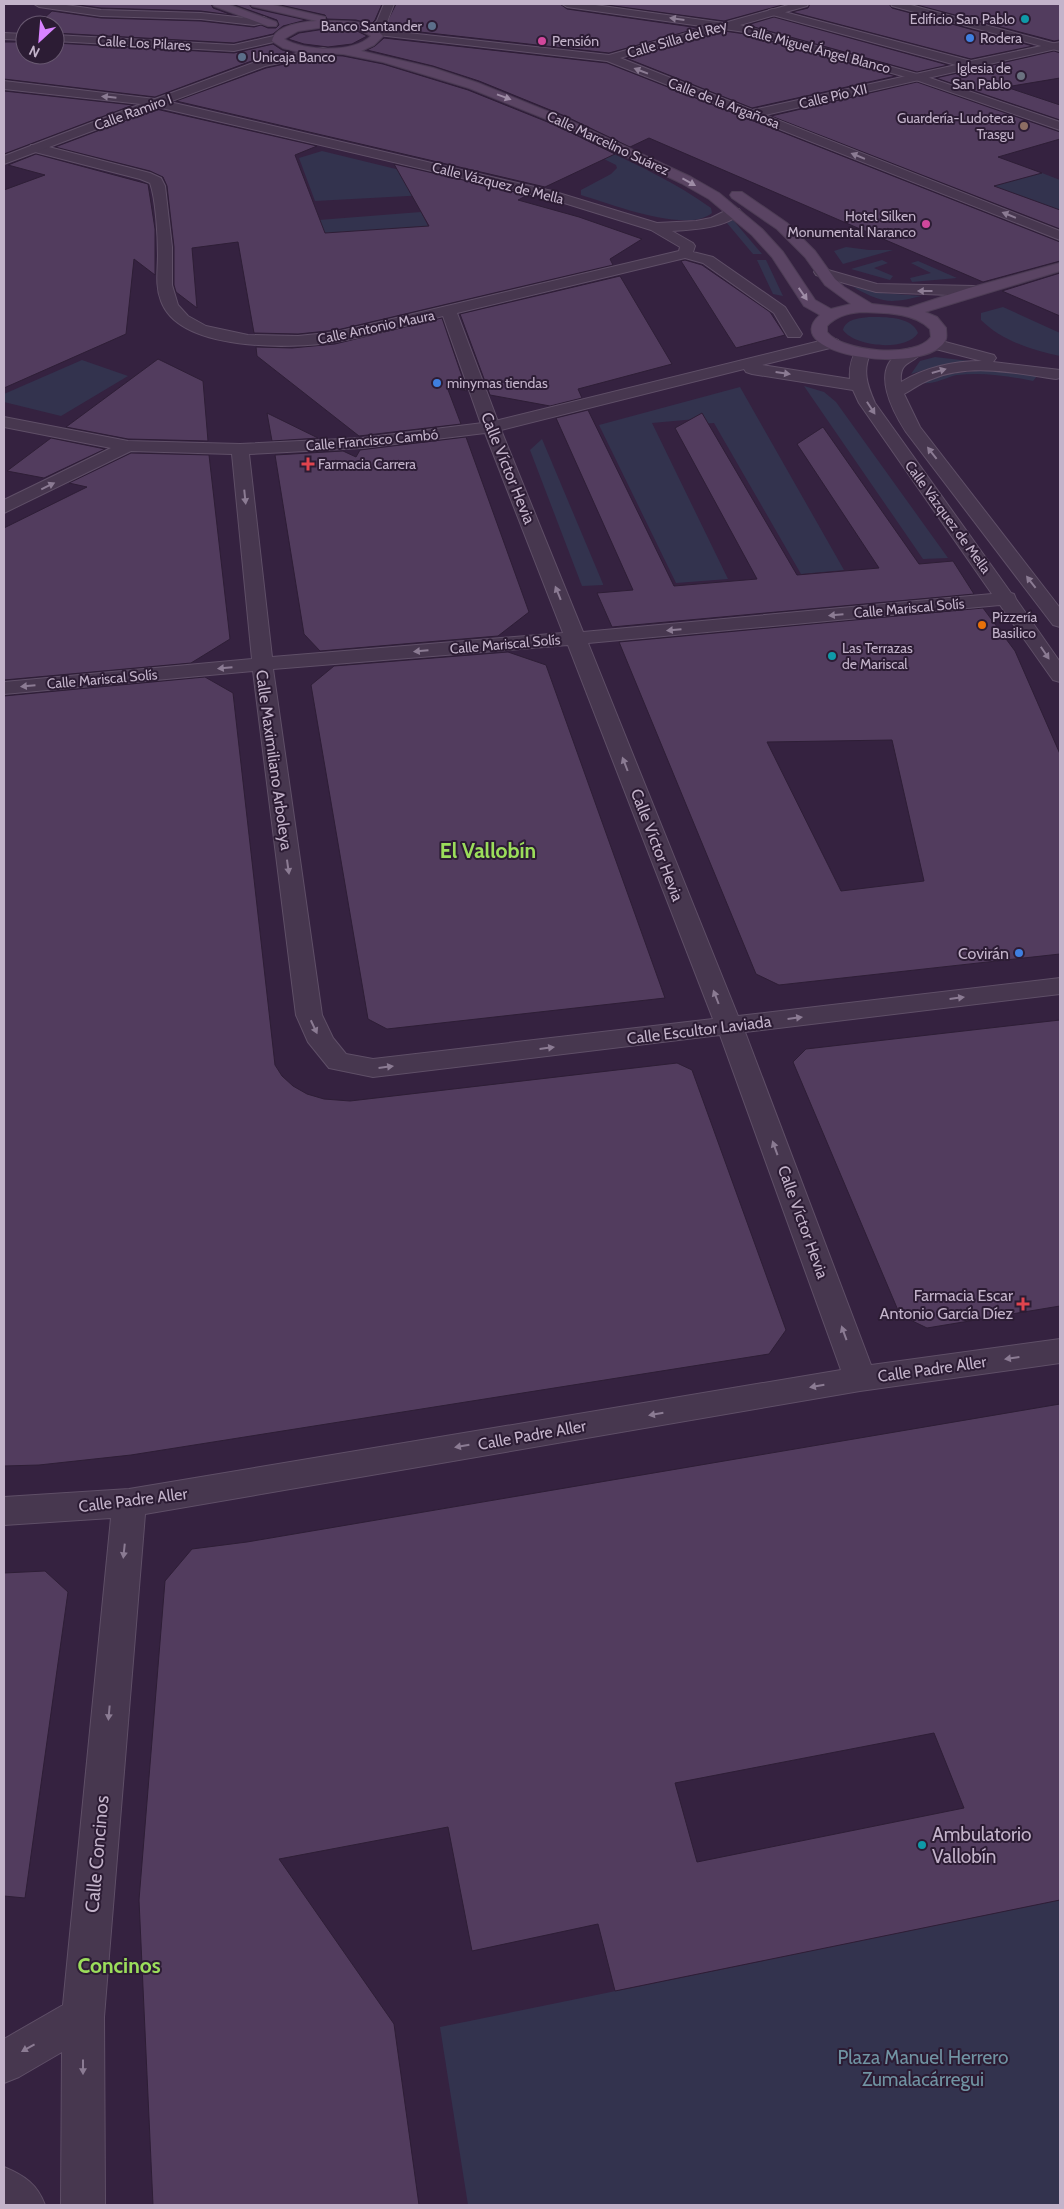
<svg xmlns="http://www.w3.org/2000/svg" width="1064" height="2209" viewBox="0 0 1064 2209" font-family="Cabin,sans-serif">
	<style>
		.green { fill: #33334e }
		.building { fill: #523c5e; stroke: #2e1e36; fill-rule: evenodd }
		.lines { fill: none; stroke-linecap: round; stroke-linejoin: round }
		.pedestrian-casing { stroke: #5f4f67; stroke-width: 2 }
		.minor-casing { stroke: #5f4f67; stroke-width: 2 }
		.secondary-casing { stroke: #4d3d55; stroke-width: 2 }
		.pedestrian { fill: #47374f; fill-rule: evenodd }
		.minor { fill: #47374f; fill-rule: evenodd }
		.secondary { fill: #5a4463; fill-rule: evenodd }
		.oneway { fill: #8b7b93 }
		.oneway2 { fill: #9e8ca6 }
		.culture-dot { fill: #0f9aa8; stroke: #2c1c34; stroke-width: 2 }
		.service-dot { fill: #5c6f8a; stroke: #2c1c34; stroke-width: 2 }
		.shop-dot { fill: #3f7fe0; stroke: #2c1c34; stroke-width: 2 }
		.hotel-dot { fill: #d1479c; stroke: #2c1c34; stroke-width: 2 }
		.worship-dot { fill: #6b7280; stroke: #2c1c34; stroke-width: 2 }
		.education-dot { fill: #8d6e63; stroke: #2c1c34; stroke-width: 2 }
		.health-dot { fill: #e0444e; stroke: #2c1c34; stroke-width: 2 }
		.food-dot { fill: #e8710a; stroke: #2c1c34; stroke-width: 2 }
		.labels { text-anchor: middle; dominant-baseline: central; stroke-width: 4; stroke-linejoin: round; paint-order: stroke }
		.far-poi-label { font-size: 14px; fill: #c3b3ca; stroke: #2c1c34; text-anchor: start }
		.far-street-label { font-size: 14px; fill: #c3b3ca; stroke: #2c1c34 }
		.street-label { font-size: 16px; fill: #c3b3ca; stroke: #2c1c34 }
		.poi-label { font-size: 16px; fill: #c3b3ca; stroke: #2c1c34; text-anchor: end }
		.near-poi-label { font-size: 19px; fill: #c3b3ca; stroke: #2c1c34; text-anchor: start }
		.near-street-label { font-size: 19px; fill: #c3b3ca; stroke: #2c1c34 }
		.near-park-label { font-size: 19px; fill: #7093a2; stroke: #2c1c34 }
		.district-label { font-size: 21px; font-weight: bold; fill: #9bdd5b; stroke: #2c1c34 }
		.near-neighbourhood-label { font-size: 21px; font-weight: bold; fill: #9bdd5b; stroke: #2c1c34 }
	</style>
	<rect width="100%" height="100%" fill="#352240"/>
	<!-- green -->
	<g class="green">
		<path d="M601,148C640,166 676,183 711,208L712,213C687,234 611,204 581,195V190L611,174L617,168L616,165L588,151Z"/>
		<path d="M322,151L437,179L445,194L315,201L299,158Z"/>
		<path d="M1042,173L1060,180V211L1035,217L1032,200L987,184L1003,183Z"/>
		<path d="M421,212L428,226L387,229L333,255L319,220Z"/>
		<path d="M733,220L762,254H753L727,223Z"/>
		<path d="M846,247L869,250H893L843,264L834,251Z"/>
		<path d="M757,260H766L783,296L773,294Z"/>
		<path d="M882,260L888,263L874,268L893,276L890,280L851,269Z"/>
		<path d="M918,261L957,278L912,282L910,278L931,273L911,263Z"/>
		<path d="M853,287L882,293L922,296C888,304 883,303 853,287Z"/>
		<path d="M1003,307L1060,333V356C1032,350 1002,341 981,320V313Z"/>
		<path d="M869,317C883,317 912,316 918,333C906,352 855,347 843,330C846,319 859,318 869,317Z"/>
		<path d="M935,357L978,362L938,366L911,374L920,361Z"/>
		<path d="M82,360L128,376L61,416L4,402V394Z"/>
		<path d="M986,370L1037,376L1033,381C1008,376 983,372 957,375C947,377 933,385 923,383L947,374Z"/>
		<path d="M804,386L824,392L836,402L948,558L923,559Z"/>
		<path d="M740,387L844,570L801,574L714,423L700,424L696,419L652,423L728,579L676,583L599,425Z"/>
		<path d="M542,439L603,584V585L582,586L530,450Z"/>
		<path d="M1060,1900V2205H468L440,2027Z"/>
	</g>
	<!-- building -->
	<g class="building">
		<path d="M71,4H211L213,8L232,15L201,11L101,8Z"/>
		<path d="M232,4H249L252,8L306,20L283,26L273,34L234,43L55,33V25H36L52,11L101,18L201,21L254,27L261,25L268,28H276L279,25L277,20Z"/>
		<path d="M276,4H382L375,20L371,24L356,20L327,19L325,15Z"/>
		<path d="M396,4H560L567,9L699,28L609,53L384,28Z"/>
		<path d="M600,4H786L724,21Z"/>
		<path d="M810,4H889L892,8L1033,46L971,59L792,12L808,8Z"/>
		<path d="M913,4H1060V40L1054,41Z"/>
		<path d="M774,17L948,65L917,72L747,25Z"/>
		<path d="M325,29L357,31L367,36L352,44L328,47L304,44L288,39L299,33Z"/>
		<path d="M724,31L745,34L896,76L752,108L626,58Z"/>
		<path d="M384,38L607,63L1060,242V261L983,282L649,138L630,147L565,116L479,81L433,66L367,50L375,46Z"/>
		<path d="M4,42H25V55H55V43L234,53L273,44L282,50L292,52L257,59L155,97L4,79Z"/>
		<path d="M1054,51L1060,53V78L1006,87L1060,105V120L936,78Z"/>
		<path d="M326,55L343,56L383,64L468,90L555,125L615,154L545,187L176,101L266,68Z"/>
		<path d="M917,82L1060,132V139L998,157L1042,173L994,186L1060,210V229L771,116Z"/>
		<path d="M4,91L133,105L4,154Z"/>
		<path d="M156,109L317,146L295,155L325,233L429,226L394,164L528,195L518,200L579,217L642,239L610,259L613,265L337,330L298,334L254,333L238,242L192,248L197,308L176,292L174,285V247L167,186L163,177L150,171L55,147Z"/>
		<path d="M36,154L148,184L155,229V275L134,259L126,334L4,388V190L45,175L8,165Z"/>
		<path d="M685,260L702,265L770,312L785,335L736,348L681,261Z"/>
		<path d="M1060,273V316L1002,291Z"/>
		<path d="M620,276L672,364L578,389L582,398L550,406L490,395L460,314Z"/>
		<path d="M442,318L467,391L447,387L461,424L359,436L257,356L256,347L292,348L335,344Z"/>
		<path d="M158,359L203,381L208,441L128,439L66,427Z"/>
		<path d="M588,410L674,586L757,579L675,428L702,413L797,575L879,568L797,444L823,427L919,564L953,561L974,594L612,627L597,593L633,590L556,418Z"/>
		<path d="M267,413L318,438L272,441Z"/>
		<path d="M466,437L529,612L498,636L320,651L304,634L275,455L343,451L356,457L360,450Z"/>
		<path d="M51,438L105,449L44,478L7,471Z"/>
		<path d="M131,453L209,455L230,639L191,663L4,680V528L87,487L69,483Z"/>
		<path d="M983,608L1015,651L1060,754V954L779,985L756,974L619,642ZM892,740L924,881L841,891L767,742Z"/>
		<path d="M508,652L546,665L665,998L387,1029L368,1019L311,685L334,666Z"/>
		<path d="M205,677L233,693L275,1065L282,1076L293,1086L307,1094L324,1099L350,1101L677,1063L692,1070L786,1330L769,1354L131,1455L39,1465L4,1466V696Z"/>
		<path d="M1060,1020V1306L927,1328L900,1315L793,1062L806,1049Z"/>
		<path d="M1060,1404V1900L615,1991L598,1924L472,1951L448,1827L279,1859L394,2024L419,2205H153L139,1900L165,1581L192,1549L247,1542ZM934,1733L964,1808L697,1862L675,1783Z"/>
		<path d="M45,1571L68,1592L25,1898L4,1896V1573Z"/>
	</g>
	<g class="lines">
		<!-- pedestrian casing -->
		<g class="pedestrian-casing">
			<g id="pedestrian">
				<path d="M34,4H59L101,10L201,13L254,19L264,17L269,20L268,22L254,25L201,19L101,16L39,7Z"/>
				<path d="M773,9L971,61L1060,42V48L752,118L746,114L748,111L956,65L769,14L768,12L769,10Z"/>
				<path d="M157,99L552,191L657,223L696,221L711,218L729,209H739L741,212C729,228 691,230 672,231L693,243L695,246L693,252L713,257L785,307L802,334L800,337H788L774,313L703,263L685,258L457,313L500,427L497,431H485L482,427L443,316C407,325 371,336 335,342C292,349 179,352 161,301C155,286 158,270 158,255C158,237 156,200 150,183L140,179L31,151L30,148L31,145H41L150,173L161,178L165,186L172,247V285L178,305L188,316L206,326L248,335L298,336L337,332L679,251L680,247L651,230L548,198L153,106L151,103Z"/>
			</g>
		</g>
		<!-- minor casing -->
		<g class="minor-casing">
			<g id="minor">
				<path d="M384,4H394L387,22L381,30L609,55L708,27L567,7L562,4H588L724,23L792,4H808L807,6L740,25L921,75L1060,122V130L913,79L745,32L724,29L620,58L1060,231V240L607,61L369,34L367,31L377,21Z"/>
				<path d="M891,4H907L1060,45V51L892,6Z"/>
				<path d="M4,33L25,34V40L4,39Z"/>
				<path d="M55,35L234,45L278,35L284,38L282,40L234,51L55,41Z"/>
				<path d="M323,48L327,49L329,51L327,53L265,66L4,164V156L141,104L4,89V81L155,99L258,61Z"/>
				<path d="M821,268L877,284L974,286L979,288L982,291L979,294L974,296L876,292L816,275L814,272L816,269Z"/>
				<path d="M832,338L838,340L840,343L838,346L762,365L850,379C849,367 851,359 857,349H869L871,352C862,370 867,385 875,403L1011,593L1014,594L1016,599L1060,662V682L1053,680L1000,605L588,643L738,1016L1060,978V994L745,1032L871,1365L1060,1339V1363L860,1391L145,1514L104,2017L105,2205H61L62,2052L19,2077L4,2083V2039L63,2005L111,1518L4,1525V1497L129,1489L841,1370L720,1035L373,1077L329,1068L308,1042L296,1015L253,671L4,694V682L252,659L232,454L131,451L4,513V500L111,448L4,427V417L128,441L240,444L362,438L491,422ZM744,369L746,372L752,374L853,390L859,403L992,594L583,632L501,430ZM485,433L563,633L272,657L249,454L362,448ZM568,645L713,1019L373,1059L346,1054L333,1038L322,1015L273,669Z"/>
				<path d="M934,339L994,355L996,358L993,362L1060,370V378L1056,379C1016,373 970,363 932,379C922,382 913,389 904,394L920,427L1060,608V627L1053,625L906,432C893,412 871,371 898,354C905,350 911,346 920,349L922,352C913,365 899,360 901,382C926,367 953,361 982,361L928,347L926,344L928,341Z"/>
				<path d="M4,2167C25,2176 37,2184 45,2205H4Z"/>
			</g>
		</g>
		<!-- secondary casing -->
		<g class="secondary-casing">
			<g id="secondary">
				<path d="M213,4H227L276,22L277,24L276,26H268L214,6Z"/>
				<path d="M251,4H269L325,17V21C345,21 369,19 383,36L374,45L361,51L433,68L478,83L564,118L691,177L719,193L762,229L783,252L815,300L831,309L851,304L825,285L805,257L777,229L732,198L730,195L732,192H742L787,223L815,251L835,279L844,287L872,304L908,308L969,288L1060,263V271L925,312L937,317L946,328C946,331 947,336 946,339C930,378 774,355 820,315L804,306L772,257L752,235L709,199L681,183L556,123L469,88L383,62L343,54L299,52L283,48L272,41C275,25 303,22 317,21L252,6ZM325,27L358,29L371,36C353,54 304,51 284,39L298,31ZM861,312C883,313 914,312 930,329L931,337C915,359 843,352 827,332V326C836,316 849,313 861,312Z"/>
			</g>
		</g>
		<!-- pedestrian -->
		<use href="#pedestrian" class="pedestrian"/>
		<!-- minor -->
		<use href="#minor" class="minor"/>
		<!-- secondary -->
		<use href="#secondary" class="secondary"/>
	</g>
	<!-- one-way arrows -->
	<defs><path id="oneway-solid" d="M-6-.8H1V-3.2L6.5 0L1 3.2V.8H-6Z" transform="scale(1.25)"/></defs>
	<g class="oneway">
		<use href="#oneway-solid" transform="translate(677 19) rotate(-172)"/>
		<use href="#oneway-solid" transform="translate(641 71) rotate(-159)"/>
		<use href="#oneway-solid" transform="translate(109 97) rotate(-174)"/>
		<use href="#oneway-solid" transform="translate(858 156) rotate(-158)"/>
		<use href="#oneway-solid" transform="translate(1009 215) rotate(-158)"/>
		<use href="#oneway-solid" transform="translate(925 291) rotate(-180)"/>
		<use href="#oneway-solid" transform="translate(939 371) rotate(-16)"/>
		<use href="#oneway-solid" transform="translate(783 373) rotate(8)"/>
		<use href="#oneway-solid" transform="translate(871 408) rotate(57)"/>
		<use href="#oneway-solid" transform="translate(932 453) rotate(-128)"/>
		<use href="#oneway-solid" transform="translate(48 486) rotate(-26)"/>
		<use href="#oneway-solid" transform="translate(245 497) rotate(84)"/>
		<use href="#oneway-solid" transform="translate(1031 582) rotate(-128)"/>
		<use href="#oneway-solid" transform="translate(558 593) rotate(-112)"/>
		<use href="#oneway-solid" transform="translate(836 615) rotate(175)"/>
		<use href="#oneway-solid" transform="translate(674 630) rotate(175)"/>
		<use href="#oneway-solid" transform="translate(421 651) rotate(175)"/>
		<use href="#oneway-solid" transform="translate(1045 653) rotate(56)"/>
		<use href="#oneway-solid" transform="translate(225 668) rotate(175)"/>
		<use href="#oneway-solid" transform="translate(28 686) rotate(175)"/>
		<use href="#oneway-solid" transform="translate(625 764) rotate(-111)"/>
		<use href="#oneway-solid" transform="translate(288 867) rotate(82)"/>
		<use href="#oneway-solid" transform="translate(716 997) rotate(-111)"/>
		<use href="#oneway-solid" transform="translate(957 998) rotate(-7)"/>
		<use href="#oneway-solid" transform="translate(795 1018) rotate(-7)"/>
		<use href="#oneway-solid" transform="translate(314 1027) rotate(65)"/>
		<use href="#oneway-solid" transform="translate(547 1048) rotate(-7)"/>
		<use href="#oneway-solid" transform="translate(386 1067) rotate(-7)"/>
		<use href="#oneway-solid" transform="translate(775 1148) rotate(-110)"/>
		<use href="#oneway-solid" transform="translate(844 1333) rotate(-110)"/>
		<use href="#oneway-solid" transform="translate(1012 1358) rotate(172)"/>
		<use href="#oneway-solid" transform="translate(817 1386) rotate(170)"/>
		<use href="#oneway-solid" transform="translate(656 1414) rotate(170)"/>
		<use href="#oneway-solid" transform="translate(462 1446) rotate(170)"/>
		<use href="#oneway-solid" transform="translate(124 1551) rotate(96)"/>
		<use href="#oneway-solid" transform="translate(109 1713) rotate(95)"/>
		<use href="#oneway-solid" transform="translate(28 2048) rotate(151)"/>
		<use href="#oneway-solid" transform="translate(83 2067) rotate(90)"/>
	</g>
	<g class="oneway2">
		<use href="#oneway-solid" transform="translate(504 97) rotate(20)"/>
		<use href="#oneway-solid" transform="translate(689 182) rotate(29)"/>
		<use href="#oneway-solid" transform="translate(803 294) rotate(55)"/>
	</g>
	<!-- markers -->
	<g class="culture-dot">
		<circle cx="1025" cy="19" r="5"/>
		<circle cx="832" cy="656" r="5"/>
		<circle cx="922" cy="1845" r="5"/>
	</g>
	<g class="service-dot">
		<circle cx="432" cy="26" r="5"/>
		<circle cx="242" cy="57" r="5"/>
	</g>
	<g class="shop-dot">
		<circle cx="970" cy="38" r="5"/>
		<circle cx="437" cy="383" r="5"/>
		<circle cx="1019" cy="953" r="5"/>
	</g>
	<g class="hotel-dot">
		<circle cx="542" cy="41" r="5"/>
		<circle cx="926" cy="224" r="5"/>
	</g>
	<circle class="worship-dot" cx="1021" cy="76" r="5"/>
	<circle class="education-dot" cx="1024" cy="126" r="5"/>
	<g class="health-dot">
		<path d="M305.5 456.5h5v5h5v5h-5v5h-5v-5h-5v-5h5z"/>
		<path d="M1020.5 1296.5h5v5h5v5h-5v5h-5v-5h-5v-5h5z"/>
	</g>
	<circle class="food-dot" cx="982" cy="625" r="5"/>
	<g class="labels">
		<!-- far-poi labels -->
		<g class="far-poi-label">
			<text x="1015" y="19" text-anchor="end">Edificio San Pablo</text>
			<text x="422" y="26" text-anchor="end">Banco Santander</text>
			<text x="980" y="38">Rodera</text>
			<text x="552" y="41">Pensión</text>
			<text x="252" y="57">Unicaja Banco</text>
			<text x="1011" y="68" text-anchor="end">Iglesia de<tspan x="1011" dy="16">San Pablo</tspan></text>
			<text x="1014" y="118" text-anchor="end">Guardería-Ludoteca<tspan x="1014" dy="16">Trasgu</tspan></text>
			<text x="916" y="216" text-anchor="end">Hotel Silken<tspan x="916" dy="16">Monumental Naranco</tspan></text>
			<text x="447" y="383">minymas tiendas</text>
			<text x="318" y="464">Farmacia Carrera</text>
			<text x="992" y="617">Pizzería<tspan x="992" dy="16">Basilico</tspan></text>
			<text x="842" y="648">Las Terrazas<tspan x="842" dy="16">de Mariscal</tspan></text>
		</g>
		<!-- far-street labels -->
		<g class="far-street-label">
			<text transform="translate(677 39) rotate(-16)">Calle Silla del Rey</text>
			<text transform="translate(144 43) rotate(3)">Calle Los Pilares</text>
			<text transform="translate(817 49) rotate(15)">Calle Miguel Ángel Blanco</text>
			<text transform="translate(833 96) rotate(-13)">Calle Pío XII</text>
			<text transform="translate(724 103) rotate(21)">Calle de la Argañosa</text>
			<text transform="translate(133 112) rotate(-20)">Calle Ramiro I</text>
			<text transform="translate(608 143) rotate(25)">Calle Marcelino Suárez</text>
			<text transform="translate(498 183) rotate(14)">Calle Vázquez de Mella</text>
			<text transform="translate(376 327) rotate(-12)">Calle Antonio Maura</text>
			<text transform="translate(372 440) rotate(-5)">Calle Francisco Cambó</text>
			<text transform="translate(948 517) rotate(54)">Calle Vázquez de Mella</text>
			<text transform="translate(909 608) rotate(-5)">Calle Mariscal Solís</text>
			<text transform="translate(505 644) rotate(-5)">Calle Mariscal Solís</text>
			<text transform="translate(102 679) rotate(-5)">Calle Mariscal Solís</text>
		</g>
		<!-- street labels -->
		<g class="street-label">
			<text transform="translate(508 468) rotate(68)">Calle Víctor Hevia</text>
			<text transform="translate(274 760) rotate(82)">Calle Maximiliano Arboleya</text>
			<text transform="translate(657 845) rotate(69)">Calle Víctor Hevia</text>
			<text transform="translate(699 1030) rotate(-7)">Calle Escultor Laviada</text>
			<text transform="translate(803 1222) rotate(70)">Calle Víctor Hevia</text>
			<text transform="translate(932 1369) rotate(-8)">Calle Padre Aller</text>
			<text transform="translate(532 1435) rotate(-10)">Calle Padre Aller</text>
			<text transform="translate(133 1500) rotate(-7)">Calle Padre Aller</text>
		</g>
		<!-- poi labels -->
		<g class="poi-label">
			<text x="1009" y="953">Covirán</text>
			<text x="1013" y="1295">Farmacia Escar<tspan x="1013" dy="18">Antonio García Díez</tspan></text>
		</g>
		<!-- near-poi labels -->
		<g class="near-poi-label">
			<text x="932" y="1834">Ambulatorio<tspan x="932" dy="22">Vallobín</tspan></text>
		</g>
		<!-- near-street labels -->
		<g class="near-street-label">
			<text transform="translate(97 1854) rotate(-85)">Calle Concinos</text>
		</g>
		<!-- near-park labels -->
		<g class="near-park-label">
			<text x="923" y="2057">Plaza Manuel Herrero<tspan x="923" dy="22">Zumalacárregui</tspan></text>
		</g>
		<!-- district labels -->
		<g class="district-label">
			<text x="488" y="850">El Vallobín</text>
		</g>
		<!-- near-neighbourhood labels -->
		<g class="near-neighbourhood-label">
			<text x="119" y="1965">Concinos</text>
		</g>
	</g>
	<!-- border -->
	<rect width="1064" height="2209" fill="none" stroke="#c3b3ca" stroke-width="10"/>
	<!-- north arrow -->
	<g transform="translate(40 40) rotate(206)"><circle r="24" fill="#2c1c34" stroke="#685870"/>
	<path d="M0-4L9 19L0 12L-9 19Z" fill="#d883ff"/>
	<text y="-8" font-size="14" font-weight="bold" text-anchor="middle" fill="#c3b3ca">N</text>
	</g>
</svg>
